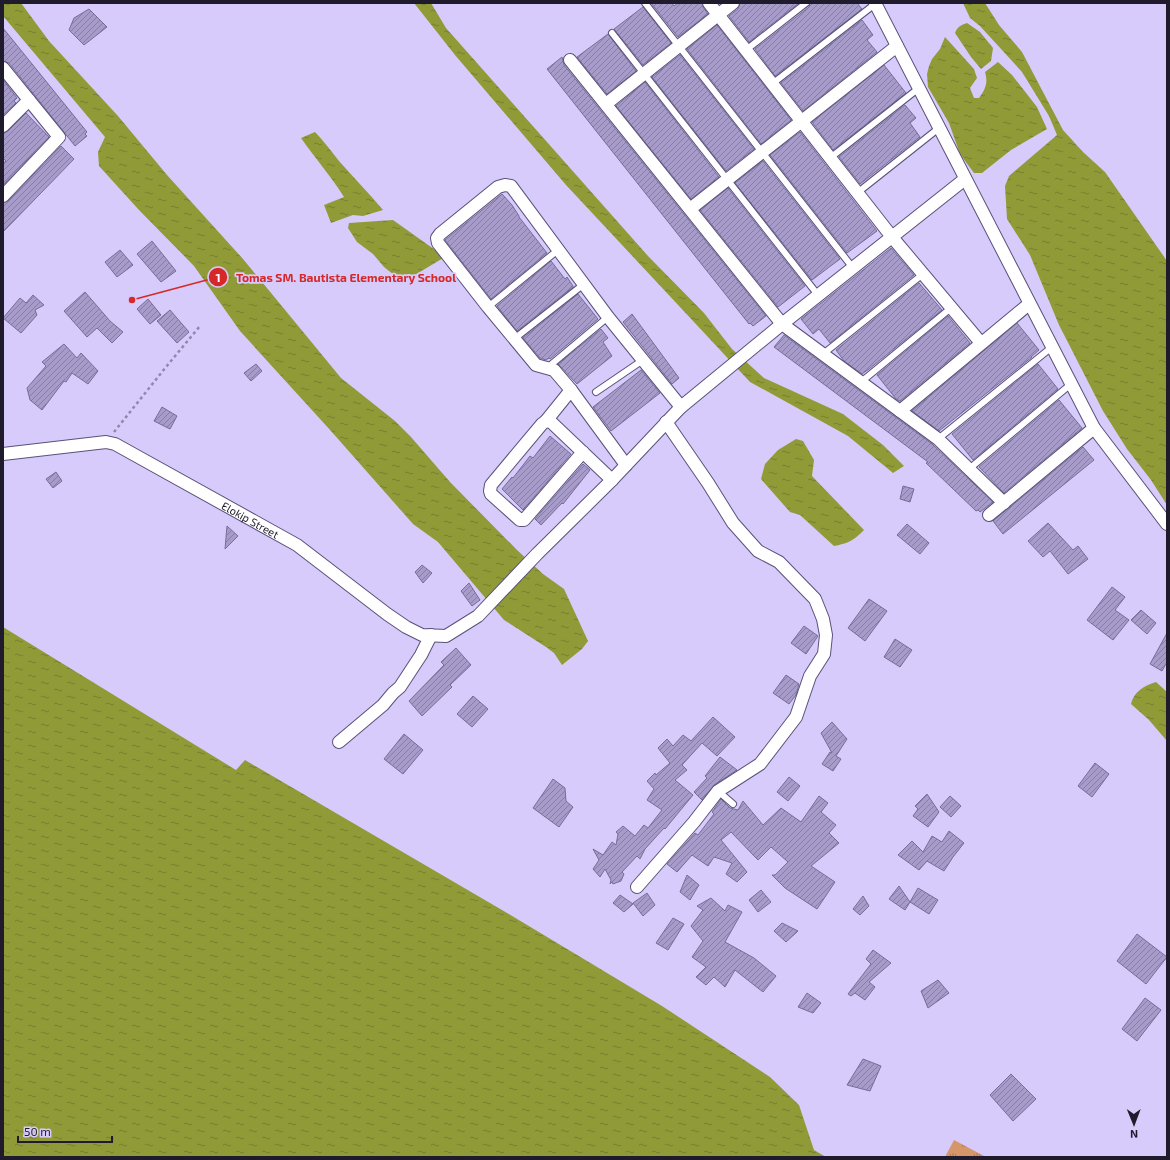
<svg xmlns="http://www.w3.org/2000/svg" width="1170" height="1160" viewBox="0 0 1170 1160" font-family="'Exo 2',sans-serif">
	<style>
		.grass { fill: url(#grass-tufts) }
		.water { fill: url(#water-ripples) }
		.building { fill: url(#building-hatch); stroke: #776d98 }
		.lines { fill: none; stroke-linecap: round; stroke-linejoin: round }
		.lane-casing { stroke: #5b517a; stroke-width: 8 }
		.street-casing { stroke: #5b517a; stroke-width: 14 }
		.path { stroke: #9188ad; stroke-width: 2.5; stroke-dasharray: 3 3; stroke-linecap: butt }
		.lane { stroke: #fff; stroke-width: 6 }
		.street { stroke: #fff; stroke-width: 12 }
		.labels { text-anchor: middle; dominant-baseline: central; stroke-width: 3.5; stroke-linejoin: round; paint-order: stroke }
		.street-label { font-size: 11px; fill: #1f1a2c; stroke: #d6cbfb }
		.leader { fill: none; stroke: #d62828; stroke-width: 1.5 }
		.callout-dot { fill: #d62828; stroke: #d6cbfb; stroke-width: 1.5 }
		.mark-label { font-size: 12px; text-anchor: middle; font-weight: bold; fill: #fff }
		.callout-label { font-size: 12px; text-anchor: middle; font-weight: bold; fill: #d62828; stroke: #d6cbfb; stroke-width: 3.5; stroke-linejoin: round; paint-order: stroke }
	</style>
	<defs>
		<pattern id="grass-tufts" width="24" height="20" patternUnits="userSpaceOnUse"><rect width="24" height="20" fill="#d6966a"/><path d="M3 7l-1-3M5 7V3M7 7l1-3M15 17l-1-3M17 17v-4M19 17l1-3" fill="none" stroke="#ad7a57"/></pattern>
		<pattern id="water-ripples" width="26" height="14" patternUnits="userSpaceOnUse"><rect width="26" height="14" fill="#909b38"/><path d="M2 4q2-2 4 0t4 0M15 11q2-2 4 0t4 0" fill="none" stroke="#757e2f"/></pattern>
		<pattern id="building-hatch" width="6" height="6" patternUnits="userSpaceOnUse"><rect width="6" height="6" fill="#a69bc9"/><path d="M-1 1l2-2M0 6l6-6M5 7l2-2" fill="none" stroke="#877ea3"/></pattern>
	</defs>
	<rect width="100%" height="100%" fill="#d6cbfb"/>
	<!-- grass -->
	<path class="grass" d="M954,1140L986,1157H945Z"/>
	<!-- water -->
	<g class="water">
		<path d="M3,3H21L49,41L118,116L167,175L243,259L341,378L395,421L411,437L450,482L517,550L543,574L564,589L588,641L582,649L562,665L554,653L546,647L504,620L438,542L413,524L331,431L240,331L194,266L139,210L99,166L98,152L105,137L3,16Z"/>
		<path d="M414,3H431L446,28L648,256L704,313L732,349L764,378L843,414L883,445L904,466L893,473L848,436L750,382L566,185L455,55Z"/>
		<path d="M963,3H985L999,25L1022,52L1063,130L1083,152L1105,172L1167,261V505L1151,480L1127,449L1103,411L1059,325L1030,255L1007,219L1005,186L1009,176L1057,135L1049,116L1022,72L980,26L970,18Z"/>
		<path d="M967,23L980,32L993,48L991,61L981,69L971,57L955,33C957,27 961,25 967,23Z"/>
		<path d="M945,37L974,69L977,78L970,88L974,98H979C986,89 988,82 985,72L998,62L1012,75L1037,107L1047,129L1011,150L982,173H974L960,154L949,123L928,87L927,74L929,66L932,59L940,49Z"/>
		<path d="M315,132C324,141 331,151 339,161C353,177 369,193 383,210L363,216L353,215L331,223L324,205L344,197C331,176 315,158 301,138Z"/>
		<path d="M393,220L445,257L403,282L384,267L373,254L357,242L348,228L349,223Z"/>
		<path d="M796,439L803,441L814,460L812,476L864,530C853,541 849,543 834,546L800,515L790,512L761,479L765,464L778,450Z"/>
		<path d="M3,627L236,770L245,760L502,910L662,1006L770,1077L799,1105L814,1150L826,1157H3Z"/>
		<path d="M1156,682L1167,692V741L1149,720L1131,704C1134,691 1144,686 1156,682Z"/>
	</g>
	<!-- building -->
	<g class="building">
		<path d="M651,3H672L674,6L678,3H702L703,7L708,14L678,37Z"/>
		<path d="M740,3H799L749,42L729,16L738,9Z"/>
		<path d="M810,3H857L862,9L775,76L755,49L809,7Z"/>
		<path d="M643,7L671,43L643,65L614,29Z"/>
		<path d="M89,9L107,27L84,45L69,30L74,18Z"/>
		<path d="M862,20L873,35L867,40L877,52L803,111L781,83Z"/>
		<path d="M717,25L791,120L761,144L687,49Z"/>
		<path d="M3,28L87,132L85,134L87,136L75,146L9,63L3,61Z"/>
		<path d="M608,34L636,71L607,94L577,57Z"/>
		<path d="M680,55L754,149L726,171L652,77Z"/>
		<path d="M562,57L564,65L766,316L753,326L750,323L749,324L547,69Z"/>
		<path d="M884,65L906,93L833,150L812,122Z"/>
		<path d="M3,80L17,98L14,101L16,103L3,115Z"/>
		<path d="M645,82L719,177L691,199L616,106Z"/>
		<path d="M905,105L916,118L910,123L920,137L860,184L839,157Z"/>
		<path d="M26,113L49,137L3,185V163L6,161L3,158V133L8,131Z"/>
		<path d="M800,132L877,231L847,253L770,155Z"/>
		<path d="M61,146L74,159L3,232V203L8,201Z"/>
		<path d="M763,161L840,259L812,280L735,183Z"/>
		<path d="M728,188L805,286L778,307L700,210Z"/>
		<path d="M502,194L512,205L519,216V217L547,253L491,299L445,240Z"/>
		<path d="M152,241L176,271L161,282L137,254Z"/>
		<path d="M891,248L914,275L830,343L819,329L813,334L801,319Z"/>
		<path d="M120,250L133,265L117,277L105,262Z"/>
		<path d="M551,261L565,279L567,277L573,286V287L517,331L497,306Z"/>
		<path d="M919,283L942,310L869,369L862,374L844,361L836,350Z"/>
		<path d="M85,292L110,321L123,332L112,343L97,328L87,337L64,311Z"/>
		<path d="M578,294L598,319L550,359L549,358L546,360L540,358L523,338Z"/>
		<path d="M33,295L44,305L35,310L37,315L21,333L3,318L20,298L26,303Z"/>
		<path d="M148,299L161,315L150,324L137,309Z"/>
		<path d="M170,310L189,332L177,343L157,321Z"/>
		<path d="M632,314L679,378L672,384L623,322Z"/>
		<path d="M948,316L970,343L900,401L896,399L877,375Z"/>
		<path d="M1017,323L1039,350L1031,357H1032L939,431L912,411Z"/>
		<path d="M601,329L608,338L603,342L612,356L577,384L558,364Z"/>
		<path d="M784,335L932,444L993,502L980,512L978,510L976,511L926,463L928,462L774,347Z"/>
		<path d="M64,344L77,358L81,353L98,371L88,384L72,373L66,382L64,381L42,410L30,400L27,388L46,366L42,362Z"/>
		<path d="M256,364L262,371L251,381L244,373Z"/>
		<path d="M1038,364L1058,389L973,460L952,434Z"/>
		<path d="M641,370L660,393L611,431L593,407Z"/>
		<path d="M1059,400L1082,428L1004,493L979,467Z"/>
		<path d="M162,407L177,416L170,429L154,421Z"/>
		<path d="M550,436L571,454L523,510L502,489L512,477L513,478L530,456L533,458Z"/>
		<path d="M1083,447L1094,460L1003,534L993,521Z"/>
		<path d="M583,464L590,470L563,504L562,503L541,525L535,519Z"/>
		<path d="M56,472L62,481L53,488L46,479Z"/>
		<path d="M903,486L914,489L910,502L900,499Z"/>
		<path d="M1048,523L1073,550L1078,546L1088,559L1068,574L1050,551L1043,557L1028,541Z"/>
		<path d="M907,524L929,543L920,554L897,535Z"/>
		<path d="M227,526L238,536L225,549Z"/>
		<path d="M422,565L432,573L423,583L415,572Z"/>
		<path d="M469,583L480,600L472,606L461,591Z"/>
		<path d="M1112,587L1125,597L1115,610L1129,620L1113,640L1087,620Z"/>
		<path d="M869,599L887,611L865,641L848,628Z"/>
		<path d="M1141,610L1156,623L1147,634L1131,620Z"/>
		<path d="M804,626L818,636L806,654L791,643Z"/>
		<path d="M1167,633V662L1162,671L1150,664Z"/>
		<path d="M895,639L912,650L900,667L884,657Z"/>
		<path d="M456,648L471,665L450,685L452,687L422,716L409,701L444,665L441,662Z"/>
		<path d="M786,675L799,684L796,695L789,704L773,693Z"/>
		<path d="M473,696L488,709L472,727L457,714Z"/>
		<path d="M713,717L735,737L717,756L702,743L682,765L687,770L675,780L693,795L665,829L664,828L645,849L640,859L637,856L622,872L624,874L621,881L613,884L612,882L610,884L611,880L605,869L600,877L593,869L599,860L593,849L603,855L612,842L616,845L618,834L616,832L623,826L635,836L644,825L648,828L662,810L647,800L654,789L647,781L655,773L656,775L670,763L658,748L667,739L673,746L683,735L691,741Z"/>
		<path d="M832,722L847,739L836,756L841,759L833,771L822,764L830,752L832,753L821,733Z"/>
		<path d="M404,734L423,750L403,774L384,759Z"/>
		<path d="M720,757L737,770L714,785L702,800L694,792L707,778L705,776Z"/>
		<path d="M1095,763L1109,774L1092,797L1078,786Z"/>
		<path d="M789,777L800,786L788,801L777,792Z"/>
		<path d="M553,779L565,788L566,801L573,807L559,827L533,808Z"/>
		<path d="M927,794L939,812L928,827L913,816L918,809L915,806Z"/>
		<path d="M819,796L828,803L821,812L836,825L829,833L839,843L811,866L835,882L817,909L785,888L772,875H775L788,862L771,847L758,860L731,832L721,840L747,872L737,882L726,874L732,863L714,857L708,866L692,855L677,872L667,864L695,833L698,835L714,814L712,812L721,799L730,808L738,810L743,801L763,825L781,808L801,822Z"/>
		<path d="M950,796L961,806L951,817L940,807Z"/>
		<path d="M949,831L964,843L953,857L944,871L927,861L919,870L898,855L912,841L923,852L932,836L942,842Z"/>
		<path d="M687,875L699,885L690,900L680,892Z"/>
		<path d="M899,886L910,902L905,910L889,899Z"/>
		<path d="M918,888L938,900L929,914L910,902Z"/>
		<path d="M761,890L771,902L758,912L749,900Z"/>
		<path d="M647,893L655,905L643,916L633,903Z"/>
		<path d="M620,895L633,904L624,912L613,903Z"/>
		<path d="M863,896L869,906L860,915L853,909Z"/>
		<path d="M711,898L725,911L728,905L742,912L725,942L754,958L776,976L763,992L735,970L725,987L714,977L706,985L696,977L706,967L692,957L703,941L691,926L703,910L697,906Z"/>
		<path d="M673,918L684,924L668,950L656,943Z"/>
		<path d="M782,923L798,931L786,942L774,931Z"/>
		<path d="M1137,934L1167,957L1146,984L1117,961Z"/>
		<path d="M873,950L891,963L869,982L875,987L865,1000L855,993L851,996L848,994L871,964L866,959Z"/>
		<path d="M938,980L949,993L928,1008L921,991Z"/>
		<path d="M807,993L821,1003L813,1013L798,1007Z"/>
		<path d="M1145,998L1161,1010L1137,1041L1122,1029Z"/>
		<path d="M863,1059L881,1066L870,1091L847,1085Z"/>
		<path d="M1011,1074L1036,1099L1013,1121L990,1095Z"/>
	</g>
	<g class="lines">
		<!-- lane casing -->
		<g class="lane-casing">
			<g id="lane">
				<path d="M645,3L853,268"/>
				<path d="M612,33L818,295"/>
				<path d="M746,50L806,3"/>
				<path d="M772,84L875,4"/>
				<path d="M830,158L919,88"/>
				<path d="M857,193L939,128"/>
				<path d="M488,307L558,250"/>
				<path d="M514,339L584,284"/>
				<path d="M823,354L923,274"/>
				<path d="M547,368L608,317"/>
				<path d="M861,382L951,308"/>
				<path d="M596,392L643,360"/>
				<path d="M938,439L1052,347"/>
				<path d="M969,469L1071,384"/>
				<path d="M718,791L733,804"/>
			</g>
		</g>
		<!-- street casing -->
		<g class="street-casing">
			<g id="street">
				<path d="M709,3L892,237L981,343"/>
				<path d="M875,3L1094,428L1167,524"/>
				<path d="M570,60L782,324L938,439L1004,503"/>
				<path d="M3,68L59,137L3,196"/>
				<path d="M606,104L733,3"/>
				<path d="M3,126L29,100"/>
				<path d="M690,209L897,46"/>
				<path d="M571,390L626,465"/>
				<path d="M900,411L1029,304"/>
				<path d="M546,421L571,390L554,370L536,365L488,307L438,243L437,238L440,234L498,187L505,185L511,186L608,317L681,407"/>
				<path d="M583,452L524,520H520L491,494L490,491L491,485L542,424L546,421L551,422L612,480"/>
				<path id="s1" d="M3,454L106,442L115,444L297,545L387,614L406,627L422,635L446,636L478,616L537,554L612,480L681,407L782,324L965,179"/>
				<path d="M989,515L1094,428"/>
				<path d="M339,742L383,705L393,693L400,687L421,655L431,635"/>
				<path d="M637,887L694,822L718,791L760,764L796,717L810,676L824,654L826,635L823,619L815,599L779,562L758,551L733,523L708,483L666,422"/>
			</g>
		</g>
		<!-- path -->
		<path class="path" d="M114,432L166,367L200,326"/>
		<!-- lane -->
		<use href="#lane" class="lane"/>
		<!-- street -->
		<use href="#street" class="street"/>
	</g>
	<g class="labels">
		<!-- street labels -->
		<g class="street-label">
			<text stroke="none"><textPath href="#s1" startOffset="268">Elokip Street</textPath></text>
		</g>
	</g>
	<!-- callouts -->
	<path class="leader" d="M132 300L218 277"/>
	<g class="callout-dot">
		<circle cx="132" cy="300" r="4"/>
		<circle cx="218" cy="277" r="10"/>
	</g>
	<g class="mark-label">
		<text x="218" y="282">1</text>
	</g>
	<g class="callout-label">
		<text x="346" y="282">Tomas SM. Bautista Elementary School</text>
	</g>
	<!-- border -->
	<rect width="1170" height="1160" fill="none" stroke="#1f1a2c" stroke-width="8"/>
	<!-- north arrow -->
	<g transform="translate(1134 1124) rotate(179)" stroke="#d6cbfb" stroke-width="3" paint-order="stroke">
	<path d="M0-3L7 15L0 10L-7 15Z" fill="#1f1a2c"/>
	<text y="-6" font-size="11" font-weight="bold" text-anchor="middle" fill="#1f1a2c">N</text>
	</g>
	<!-- scale -->
	<path d="M18 1136v6h94v-6" fill="none" stroke="#1f1a2c" stroke-width="2"/>
	<text x="24" y="1136" font-size="12" fill="#1f1a2c" stroke="#d6cbfb" stroke-width="3" paint-order="stroke">50 m</text>
</svg>
